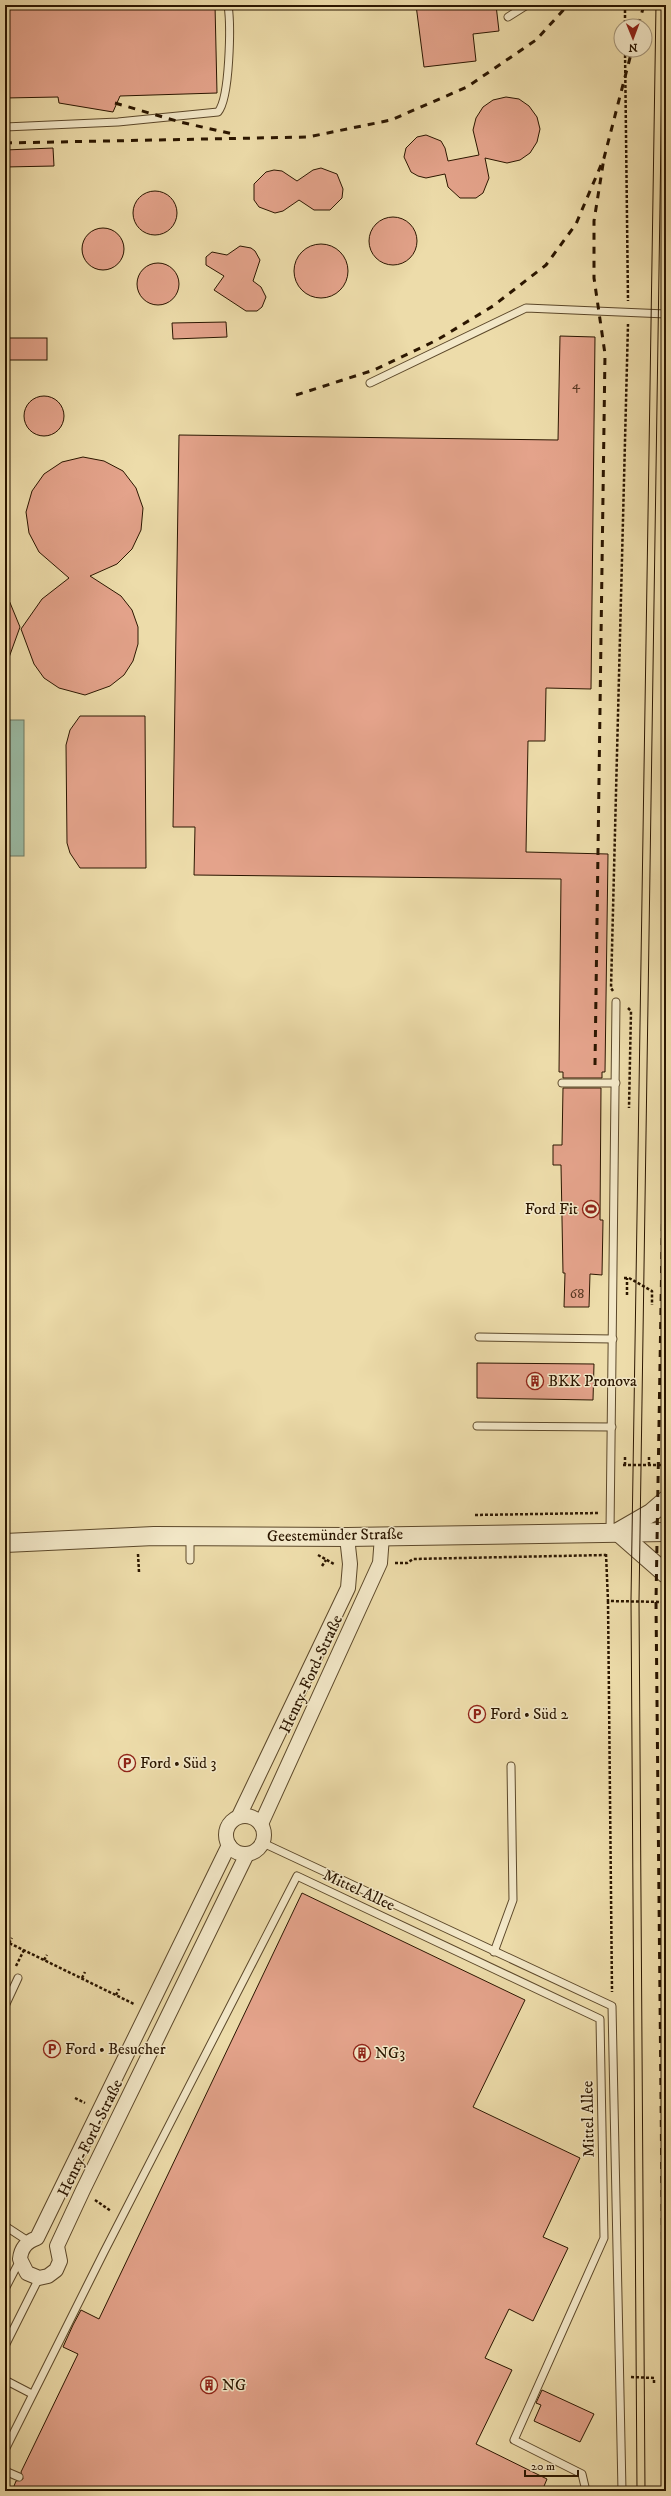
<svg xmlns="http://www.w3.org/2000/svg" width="671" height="2496" viewBox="0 0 671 2496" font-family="'IM FELL DW Pica',serif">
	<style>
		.water { fill: #9abca6; stroke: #6e7a64 }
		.building { fill: #e4a38b; stroke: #2b1600 }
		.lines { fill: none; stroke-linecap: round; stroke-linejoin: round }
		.service-casing { stroke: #5c482a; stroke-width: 9 }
		.minor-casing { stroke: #5c482a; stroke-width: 16 }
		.tertiary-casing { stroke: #5c482a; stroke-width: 20 }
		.path { stroke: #2b1600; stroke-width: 2.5; stroke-dasharray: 3 2; stroke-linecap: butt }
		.service { stroke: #f3e8c8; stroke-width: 7 }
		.minor { stroke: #f3e8c8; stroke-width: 14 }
		.tertiary { stroke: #f3e8c8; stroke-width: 18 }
		.tram { stroke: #2b1600; stroke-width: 1 }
		.rail { stroke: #2b1600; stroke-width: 3; stroke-dasharray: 7 7; stroke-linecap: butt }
		.labels { text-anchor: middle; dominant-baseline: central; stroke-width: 3; stroke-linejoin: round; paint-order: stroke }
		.number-label { font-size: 14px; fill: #593923 }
		.poi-label { font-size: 16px; fill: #2b1600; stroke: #f3e8c8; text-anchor: start }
		.street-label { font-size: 16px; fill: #2b1600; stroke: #f3e8c8 }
	</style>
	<rect width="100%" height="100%" fill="#eddcaa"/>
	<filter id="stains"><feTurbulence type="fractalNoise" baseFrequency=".005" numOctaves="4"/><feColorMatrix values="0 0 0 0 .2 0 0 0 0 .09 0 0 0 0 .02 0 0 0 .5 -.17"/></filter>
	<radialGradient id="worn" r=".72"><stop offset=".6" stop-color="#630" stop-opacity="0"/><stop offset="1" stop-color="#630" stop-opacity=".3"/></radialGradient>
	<!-- water -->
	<rect class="water" x="5" y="720" width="19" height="136"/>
	<!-- building -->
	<g class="building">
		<path d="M5,5H215L217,93L120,96L113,112L59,103L58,97L5,98Z"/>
		<path d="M416,5H496L499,31L473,34L476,61L424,67Z"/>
		<path d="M506,97L519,99L529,106L537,117L540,129L537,142L530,153L520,160L507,163L485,158L489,178L483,193L476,198H460L448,187L445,174L426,178L418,176L411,172L404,157L406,148L417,137L426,135L441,141L445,148L448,161L479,155L473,130L476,118L483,107L493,100Z"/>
		<path d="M53,148L54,166L5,167V150Z"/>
		<path d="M321,168L337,174L343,189L342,198L330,210H314L299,200L283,211L275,213L259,207L254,200V184L266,172L274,170L282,171L297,181L313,170Z"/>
		<circle cx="155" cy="213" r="22"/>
		<circle cx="393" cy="241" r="24"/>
		<circle cx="103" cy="249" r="21"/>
		<circle cx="321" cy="271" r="27"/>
		<path d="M240,246L251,248L255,251L260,260L253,281L261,287L266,297L262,307L257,311H246L214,290L224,276L206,265V257L212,252L227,255Z"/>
		<circle cx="158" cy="284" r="21"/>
		<path d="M226,322L227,337L173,339L172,323Z"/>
		<path d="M560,336L595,337L591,689L546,688L545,741H528L526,852L608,854L605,1072H602V1078H563V1072H559L561,879L194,875L195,827H173L179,435L558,440Z"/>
		<rect x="5" y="338" width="42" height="22"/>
		<circle cx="44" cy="416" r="20"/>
		<path d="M83,457L104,461L123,471L136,488L143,508L141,530L132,549L117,564L90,576L121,596L132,610L138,627V644L133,661L124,675L110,686L85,695L59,688L44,678L34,664L21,629L42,599L69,578L39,552L29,533L26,512L32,491L44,474L62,462Z"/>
		<path d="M6,593L20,627L7,663H5Z"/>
		<path d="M80,716H145L146,868H80L70,853L67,843L66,745L70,730Z"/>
		<path d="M563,1088H601L600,1220H603L602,1275L590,1274L589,1307H564L565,1273H563L561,1165H553V1145H562Z"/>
		<path d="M477,1363L594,1364L593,1400L477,1398Z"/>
		<path d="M302,1893L525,2000L473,2107L580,2158L543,2237L568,2248L533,2321L509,2309L485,2358L512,2370L476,2444L547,2479L542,2491H12L16,2481L23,2479L21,2472L78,2354L63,2347L73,2325L81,2310L99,2319Z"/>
		<path d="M542,2390L594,2414L580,2442L534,2421L541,2405L536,2403Z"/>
	</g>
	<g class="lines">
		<!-- service casing -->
		<g class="service-casing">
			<g id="service">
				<path d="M508,17L527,5"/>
				<path d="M5,127L118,122L218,112C230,98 231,25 228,5"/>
				<path d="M370,383L526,308L666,314"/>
				<path d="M562,1083H616"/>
				<path d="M479,1337L613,1339"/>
				<path d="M477,1426L612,1427"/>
				<path d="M610,1532L616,1002"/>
				<path d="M190,1536V1560"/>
				<path d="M263,1843L612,2006L622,2491"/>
				<path d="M494,1952L513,1900L511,1766"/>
				<path d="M5,2006L18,1978"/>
				<path d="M5,2226L28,2241"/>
				<path d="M5,2289L20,2260"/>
				<path d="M5,2346L39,2278"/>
				<path d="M5,2380L32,2394"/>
				<path d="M5,2450L104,2252L297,1876L600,2019L604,2238L514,2440L582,2474L586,2491"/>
				<path d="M5,2471L19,2477"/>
			</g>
		</g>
		<!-- minor casing -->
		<g class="minor-casing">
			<g id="minor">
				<circle cx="245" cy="1835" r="19"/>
				<path d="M239,1816L348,1588L350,1564L347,1537"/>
				<path d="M261,1824L380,1563L382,1536"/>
				<path d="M229,1845L37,2238C26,2242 21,2248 20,2259L27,2273L39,2278L48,2276L56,2270L60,2261L57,2246L83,2190L247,1854"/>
			</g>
		</g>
		<!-- tertiary casing -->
		<g class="tertiary-casing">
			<g id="tertiary">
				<path d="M666,1500L651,1513L618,1532L666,1574"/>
				<path d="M5,1543L154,1536L347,1537L666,1532"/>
			</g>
		</g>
		<!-- path -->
		<g class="path">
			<path d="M625,5V26"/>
			<path d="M625,50L628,301"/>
			<path d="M613,991L611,988L628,324"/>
			<path d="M628,1008L631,1011L629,1108"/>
			<path d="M624,1278H629L652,1291V1305"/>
			<path d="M627,1295V1278"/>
			<path d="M649,1457V1465"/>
			<path d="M623,1465H666"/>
			<path d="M625,1465V1457"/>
			<path d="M475,1515L598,1513"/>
			<path d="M138,1554L139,1572"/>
			<path d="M606,1554L608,1601L666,1602"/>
			<path d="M318,1555L334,1564"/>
			<path d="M395,1563H407L413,1559L606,1555"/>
			<path d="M322,1566L326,1560"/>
			<path d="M608,1601L612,1992"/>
			<path d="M5,1941L134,2004"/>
			<path d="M9,1943L12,1938"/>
			<path d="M44,1960L47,1955"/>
			<path d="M16,1966L24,1950"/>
			<path d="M82,1978L85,1972"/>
			<path d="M116,1995L119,1989"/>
			<path d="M75,2098L85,2103"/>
			<path d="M95,2200L111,2211"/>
			<path d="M631,2377L654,2378V2383"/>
		</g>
		<!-- service -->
		<use href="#service" class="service"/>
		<!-- minor -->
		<use href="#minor" class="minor"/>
		<!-- tertiary -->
		<use href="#tertiary" class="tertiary"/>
		<!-- tram -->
		<g class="tram">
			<path d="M637,2491L631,1600L656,5"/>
			<path d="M645,2491L639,1601L663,5"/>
		</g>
		<!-- rail -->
		<g class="rail">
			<path d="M638,26L644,5"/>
			<path d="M115,103L180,122L233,134"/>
			<path d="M5,143L308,137L391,120L467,87L536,40L568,5"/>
			<path d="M296,395L374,370L437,340L493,306L546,265L576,224L604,158L632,50"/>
			<path d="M595,1065L605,354L594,278V221L604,158"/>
			<path d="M665,2491L656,1602L666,1012"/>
		</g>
	</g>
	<!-- icons -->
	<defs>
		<g id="stadium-ring" transform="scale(0.9)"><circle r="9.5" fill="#f3e8c8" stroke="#8f2418" stroke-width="1.5"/><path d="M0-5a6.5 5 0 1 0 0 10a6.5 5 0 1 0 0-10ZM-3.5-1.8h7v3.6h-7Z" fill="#8f2418"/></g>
		<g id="building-ring" transform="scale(0.9)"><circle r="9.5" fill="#f3e8c8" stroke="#8f2418" stroke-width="1.5"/><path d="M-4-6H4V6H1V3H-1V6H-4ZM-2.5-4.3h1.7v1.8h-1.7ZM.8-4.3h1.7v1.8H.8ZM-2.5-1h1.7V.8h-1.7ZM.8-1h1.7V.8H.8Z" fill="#8f2418"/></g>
		<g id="parking-ring" transform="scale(0.9)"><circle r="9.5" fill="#f3e8c8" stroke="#8f2418" stroke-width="1.5"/><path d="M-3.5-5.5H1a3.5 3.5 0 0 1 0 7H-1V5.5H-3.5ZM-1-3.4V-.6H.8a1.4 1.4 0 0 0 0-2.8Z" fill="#8f2418"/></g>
	</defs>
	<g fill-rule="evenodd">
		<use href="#stadium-ring" x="591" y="1209"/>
		<use href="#building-ring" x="535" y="1381"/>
		<use href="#parking-ring" x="477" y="1714"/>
		<use href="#parking-ring" x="127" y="1763"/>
		<use href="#parking-ring" x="52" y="2049"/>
		<use href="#building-ring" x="362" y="2053"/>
		<use href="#building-ring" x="209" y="2385"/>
	</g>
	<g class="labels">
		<!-- number labels -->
		<g class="number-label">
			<text x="576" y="385">4</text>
			<text x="577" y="1294">68</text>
		</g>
		<!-- poi labels -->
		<g class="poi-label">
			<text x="578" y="1209" text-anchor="end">Ford Fit</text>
			<text x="548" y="1381">BKK Pronova</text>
			<text x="490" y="1714">Ford • Süd 2</text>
			<text x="140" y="1763">Ford • Süd 3</text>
			<text x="65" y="2049">Ford • Besucher</text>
			<text x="375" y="2053">NG3</text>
			<text x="222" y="2385">NG</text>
		</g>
		<!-- street labels -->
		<g class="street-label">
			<text transform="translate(335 1535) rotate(-1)">Geestemünder Straße</text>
			<text transform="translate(311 1674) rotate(-65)">Henry-Ford-Straße</text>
			<text transform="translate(359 1890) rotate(25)">Mittel Allee</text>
			<text transform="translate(588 2119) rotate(-91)">Mittel Allee</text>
			<text transform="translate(90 2138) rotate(-64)">Henry-Ford-Straße</text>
		</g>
	</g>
	<!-- margin -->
	<rect width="671" height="2496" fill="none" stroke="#eddcaa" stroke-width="20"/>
	<rect x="6" y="6" width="659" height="2484" fill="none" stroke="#2b1600" stroke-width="2"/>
	<rect x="10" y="10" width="651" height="2476" fill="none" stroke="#2b1600"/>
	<!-- north arrow -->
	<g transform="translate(633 38) rotate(179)"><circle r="19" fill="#f3e8c8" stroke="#a39478"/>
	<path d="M0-3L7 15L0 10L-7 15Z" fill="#8f2418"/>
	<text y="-6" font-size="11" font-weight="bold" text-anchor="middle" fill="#2b1600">N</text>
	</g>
	<!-- scale -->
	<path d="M525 2470v6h53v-6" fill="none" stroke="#2b1600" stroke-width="2"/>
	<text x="531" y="2470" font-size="12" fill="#2b1600" stroke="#f3e8c8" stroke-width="3" paint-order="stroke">20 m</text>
	<rect width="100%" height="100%" filter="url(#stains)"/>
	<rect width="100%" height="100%" fill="url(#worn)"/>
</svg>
